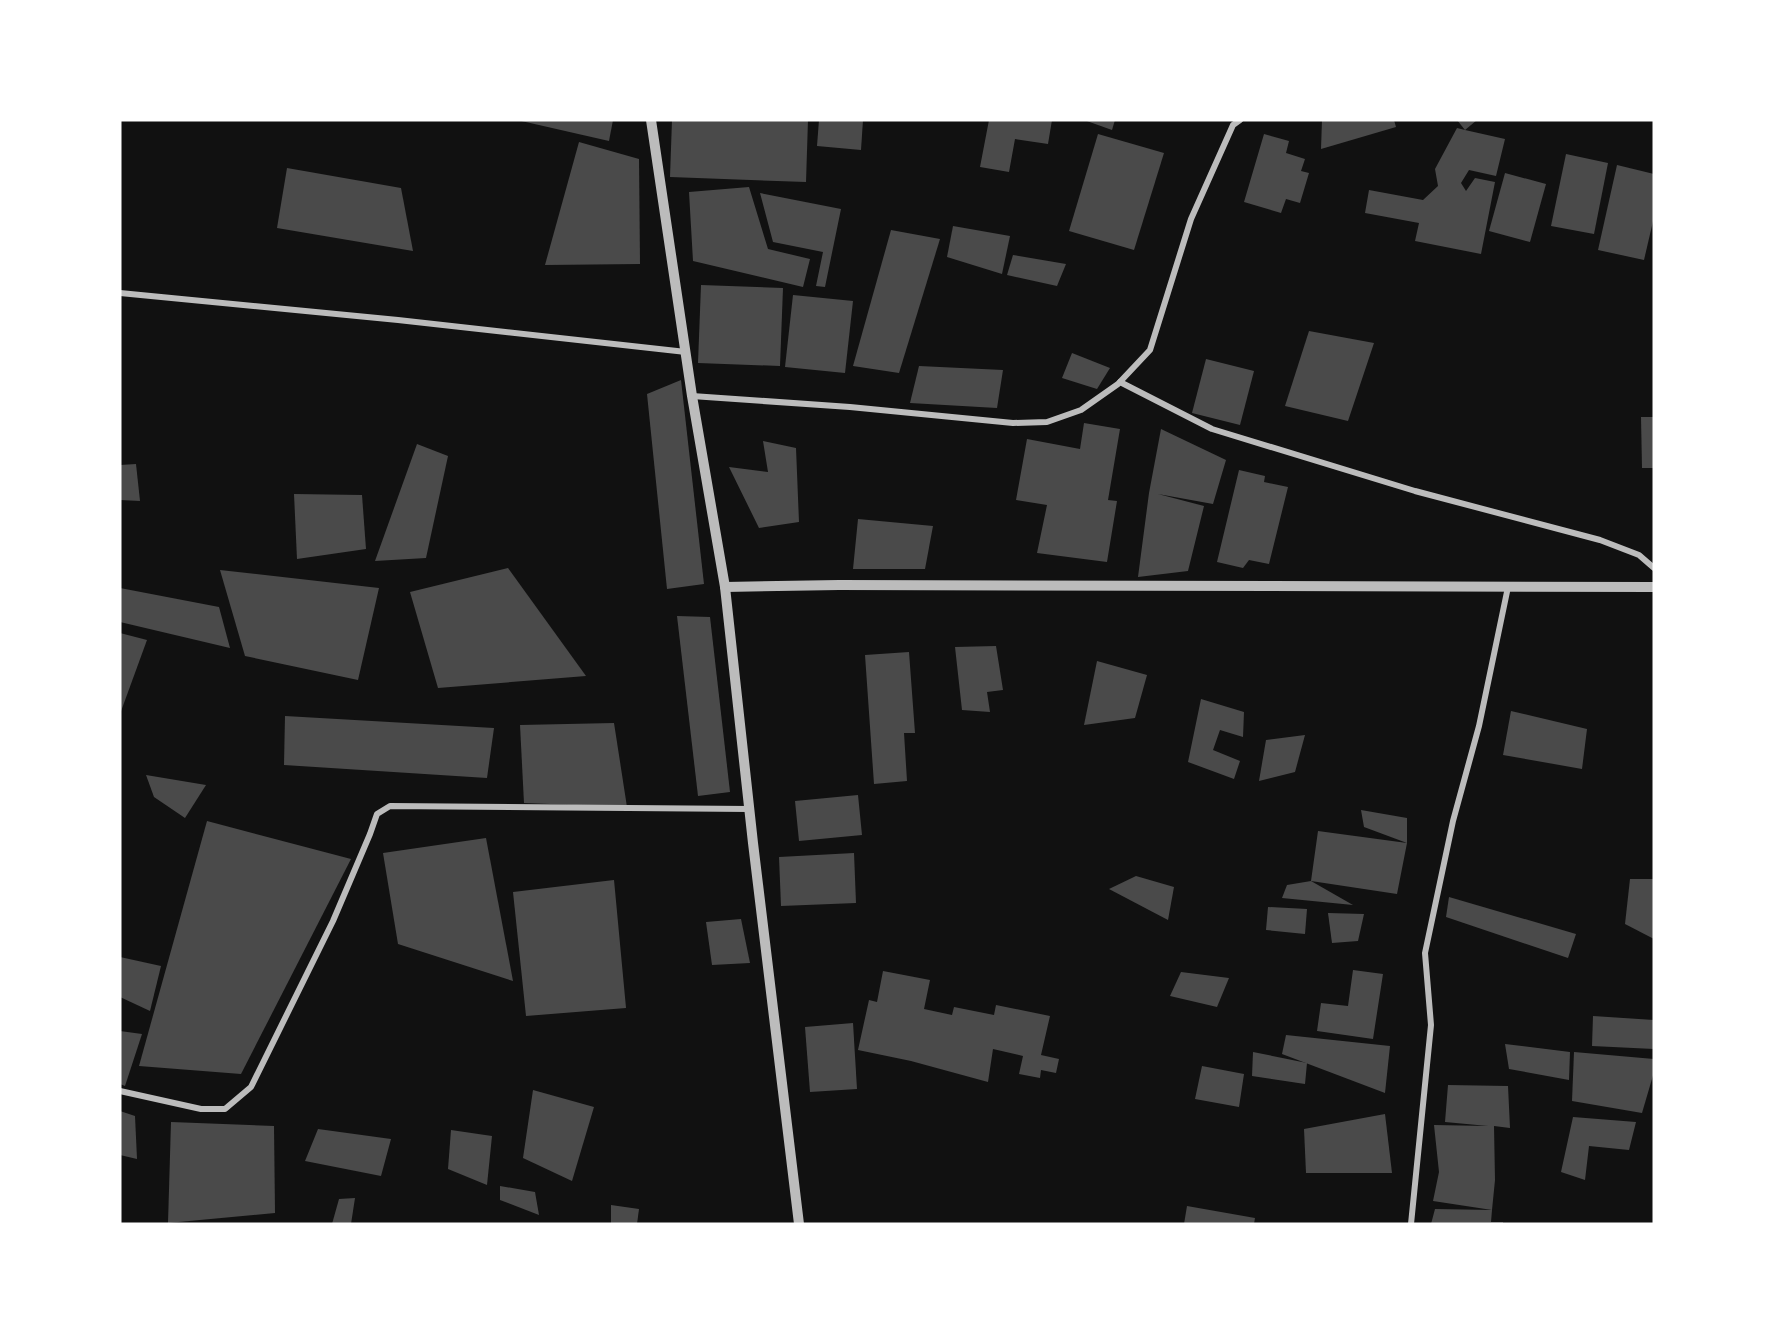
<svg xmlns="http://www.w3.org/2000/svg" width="1774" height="1344" viewBox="0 0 1774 1344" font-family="Karla,sans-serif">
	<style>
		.building { fill: #4a4a4a }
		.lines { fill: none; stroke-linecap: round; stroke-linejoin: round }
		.minor { stroke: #bcbcbc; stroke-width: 6 }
		.tertiary { stroke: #bcbcbc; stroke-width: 10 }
	</style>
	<rect width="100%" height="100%" fill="#111"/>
	<!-- building -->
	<g class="building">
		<path d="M517,120H613L609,141Z"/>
		<path d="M672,120H808L806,182L670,177Z"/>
		<path d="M819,120H863L861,150L817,146Z"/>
		<path d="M989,120H1052L1048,144L1015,139L1009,172L980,167Z"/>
		<path d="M1084,120H1115L1112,130Z"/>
		<path d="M1322,120H1394L1396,127L1321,149Z"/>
		<path d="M1457,120H1477L1465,130L1505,139L1496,176L1469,170L1461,183L1466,191L1475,178L1495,182L1481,254L1415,241L1419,223L1365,213L1369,190L1423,200L1438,186L1435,169L1457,128L1465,130Z"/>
		<path d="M1098,134L1164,153L1134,250L1069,231Z"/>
		<path d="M1264,134L1289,141L1286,153L1305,159L1301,171L1309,173L1300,203L1286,199L1281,213L1244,202Z"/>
		<path d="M579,142L639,159L640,264L545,265Z"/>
		<path d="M1566,154L1608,163L1594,234L1551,226Z"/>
		<path d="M1617,165L1654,174V217L1644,260L1598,250Z"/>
		<path d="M287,168L401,188L413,251L277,228Z"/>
		<path d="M1505,173L1546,184L1530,242L1489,231Z"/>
		<path d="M749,187L768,249L810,259L803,287L693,261L689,192Z"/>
		<path d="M760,193L841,209L825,287L816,286L823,252L773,242Z"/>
		<path d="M953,226L1010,236L1002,274L947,257Z"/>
		<path d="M891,230L940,239L899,373L853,366Z"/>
		<path d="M1013,255L1066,264L1057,286L1007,275Z"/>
		<path d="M701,285L783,288L780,366L698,363Z"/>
		<path d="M793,295L853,301L845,373L785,367Z"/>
		<path d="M1309,331L1374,343L1348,421L1285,406Z"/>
		<path d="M1072,353L1110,368L1097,389L1062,378Z"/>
		<path d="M1206,359L1254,371L1240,425L1192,413Z"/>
		<path d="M919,366L1003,370L997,408L910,403Z"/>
		<path d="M681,380L704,584L667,589L647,394Z"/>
		<path d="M1641,417H1654V468H1642Z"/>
		<path d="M1084,423L1120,429L1108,500L1117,501L1107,562L1037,553L1047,505L1016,500L1027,439L1080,449Z"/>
		<path d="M1161,429L1226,460L1213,504L1158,494L1204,506L1188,571L1138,577L1149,493Z"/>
		<path d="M763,441L796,448L799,522L759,528L729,467L768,472Z"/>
		<path d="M417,444L448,456L426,558L375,561Z"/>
		<path d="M136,464L140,501L120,500V465Z"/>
		<path d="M1239,470L1265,476L1264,482L1288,487L1269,564L1249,560L1243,568L1217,562Z"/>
		<path d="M294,494L362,495L366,549L297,559Z"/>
		<path d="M858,519L933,526L925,569H853Z"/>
		<path d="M508,568L586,676L438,688L410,592Z"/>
		<path d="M220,570L379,588L358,680L245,656Z"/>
		<path d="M120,588L219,607L230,648L120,622Z"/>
		<path d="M677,616L710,617L730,792L698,796Z"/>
		<path d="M120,633L147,640L120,714Z"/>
		<path d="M996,646L1003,690L987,692L990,712L962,710L955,647Z"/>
		<path d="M909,652L915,733H904L907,781L874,784L865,655Z"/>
		<path d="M1097,661L1147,675L1135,718L1084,725Z"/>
		<path d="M1201,699L1244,712L1243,737L1220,730L1213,750L1240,761L1234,779L1188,762Z"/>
		<path d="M1511,711L1587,729L1582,769L1503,755Z"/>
		<path d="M285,716L494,728L487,778L284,765Z"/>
		<path d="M614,723L627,807L524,803L520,725Z"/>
		<path d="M1305,735L1295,772L1259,781L1266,740Z"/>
		<path d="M146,775L206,785L185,818L154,797Z"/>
		<path d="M858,795L862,835L799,841L795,801Z"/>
		<path d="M1361,810L1407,818V843L1397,894L1311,881L1318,831L1407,843L1364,827Z"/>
		<path d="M207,821L351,859L241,1074L139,1066Z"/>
		<path d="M486,838L513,981L398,944L383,853Z"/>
		<path d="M854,853L856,903L781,906L779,857Z"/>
		<path d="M1136,876L1174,887L1168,920L1109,889Z"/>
		<path d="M1630,879H1654V939L1625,924Z"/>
		<path d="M614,880L626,1008L526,1016L513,892Z"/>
		<path d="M1311,881L1353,905L1282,898L1287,885Z"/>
		<path d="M1449,897L1576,934L1568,958L1446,917Z"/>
		<path d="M1268,907L1307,909L1305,934L1266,930Z"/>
		<path d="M1328,913L1364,914L1358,941L1332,943Z"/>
		<path d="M741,919L750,963L712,965L706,922Z"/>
		<path d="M120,957L161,966L150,1011L120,997Z"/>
		<path d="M1353,970L1383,974L1373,1039L1317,1031L1321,1003L1348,1006Z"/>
		<path d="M883,971L930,980L924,1009L952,1015L954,1007L994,1015L996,1005L1050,1016L1041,1055L1059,1059L1056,1073L1041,1070L1040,1078L1019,1074L1023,1056L993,1049L988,1082L911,1061L858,1050L869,1000L877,1002Z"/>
		<path d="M1181,972L1229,978L1217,1007L1170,996Z"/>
		<path d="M1593,1016L1654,1020V1049L1592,1046Z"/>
		<path d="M853,1023L857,1089L810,1092L805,1027Z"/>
		<path d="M120,1031L142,1034L125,1086L120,1084Z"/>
		<path d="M1286,1035L1390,1046L1385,1093L1282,1054Z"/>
		<path d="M1505,1044L1570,1052L1569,1080L1509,1069Z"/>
		<path d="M1253,1052L1307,1063L1305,1084L1252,1076Z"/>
		<path d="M1574,1052L1654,1059V1072L1642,1113L1572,1101Z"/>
		<path d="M1202,1066L1244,1074L1239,1107L1195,1099Z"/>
		<path d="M1448,1085L1508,1086L1510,1128L1494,1126L1495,1180L1492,1210L1433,1201L1439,1172L1434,1125L1488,1126L1445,1122Z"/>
		<path d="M533,1090L594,1107L572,1181L523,1158Z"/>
		<path d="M120,1111L135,1116L137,1159L120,1155Z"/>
		<path d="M1385,1114L1392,1173H1306L1304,1129Z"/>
		<path d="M1573,1117L1636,1122L1629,1150L1589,1146L1585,1180L1561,1172Z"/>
		<path d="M171,1122L274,1126L275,1213L168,1223Z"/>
		<path d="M318,1129L391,1139L381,1176L305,1161Z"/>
		<path d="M451,1130L492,1136L487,1185L448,1169Z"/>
		<path d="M500,1186L535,1192L539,1215L500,1200Z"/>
		<path d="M355,1198L351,1224H332L339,1199Z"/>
		<path d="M611,1205L639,1209L637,1224H611Z"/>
		<path d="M1187,1206L1255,1218L1254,1224H1184Z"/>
		<path d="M1435,1209L1492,1210L1491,1222H1503V1224H1431Z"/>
	</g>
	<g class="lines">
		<!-- minor -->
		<g class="minor">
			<path d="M120,293L398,320L686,352"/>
			<path d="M1120,382L1212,429L1415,491L1600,540L1639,555L1654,568"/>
			<path d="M692,396L850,407L1013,423L1047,422L1081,410L1118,384L1150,350L1191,219L1233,125L1240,120"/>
			<path d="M120,1091L201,1109H225L251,1087L333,921L370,834L377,814L390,806L749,809"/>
			<path d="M1411,1224L1431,1025L1425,953L1453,821L1479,726L1508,587"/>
		</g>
		<!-- tertiary -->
		<g class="tertiary">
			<path d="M651,120L692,396L725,587L753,843L799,1224"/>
			<path d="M725,587L839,585L1654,587"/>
		</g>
	</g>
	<!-- border -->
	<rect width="1774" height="1344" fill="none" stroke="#ffffff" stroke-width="243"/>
</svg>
